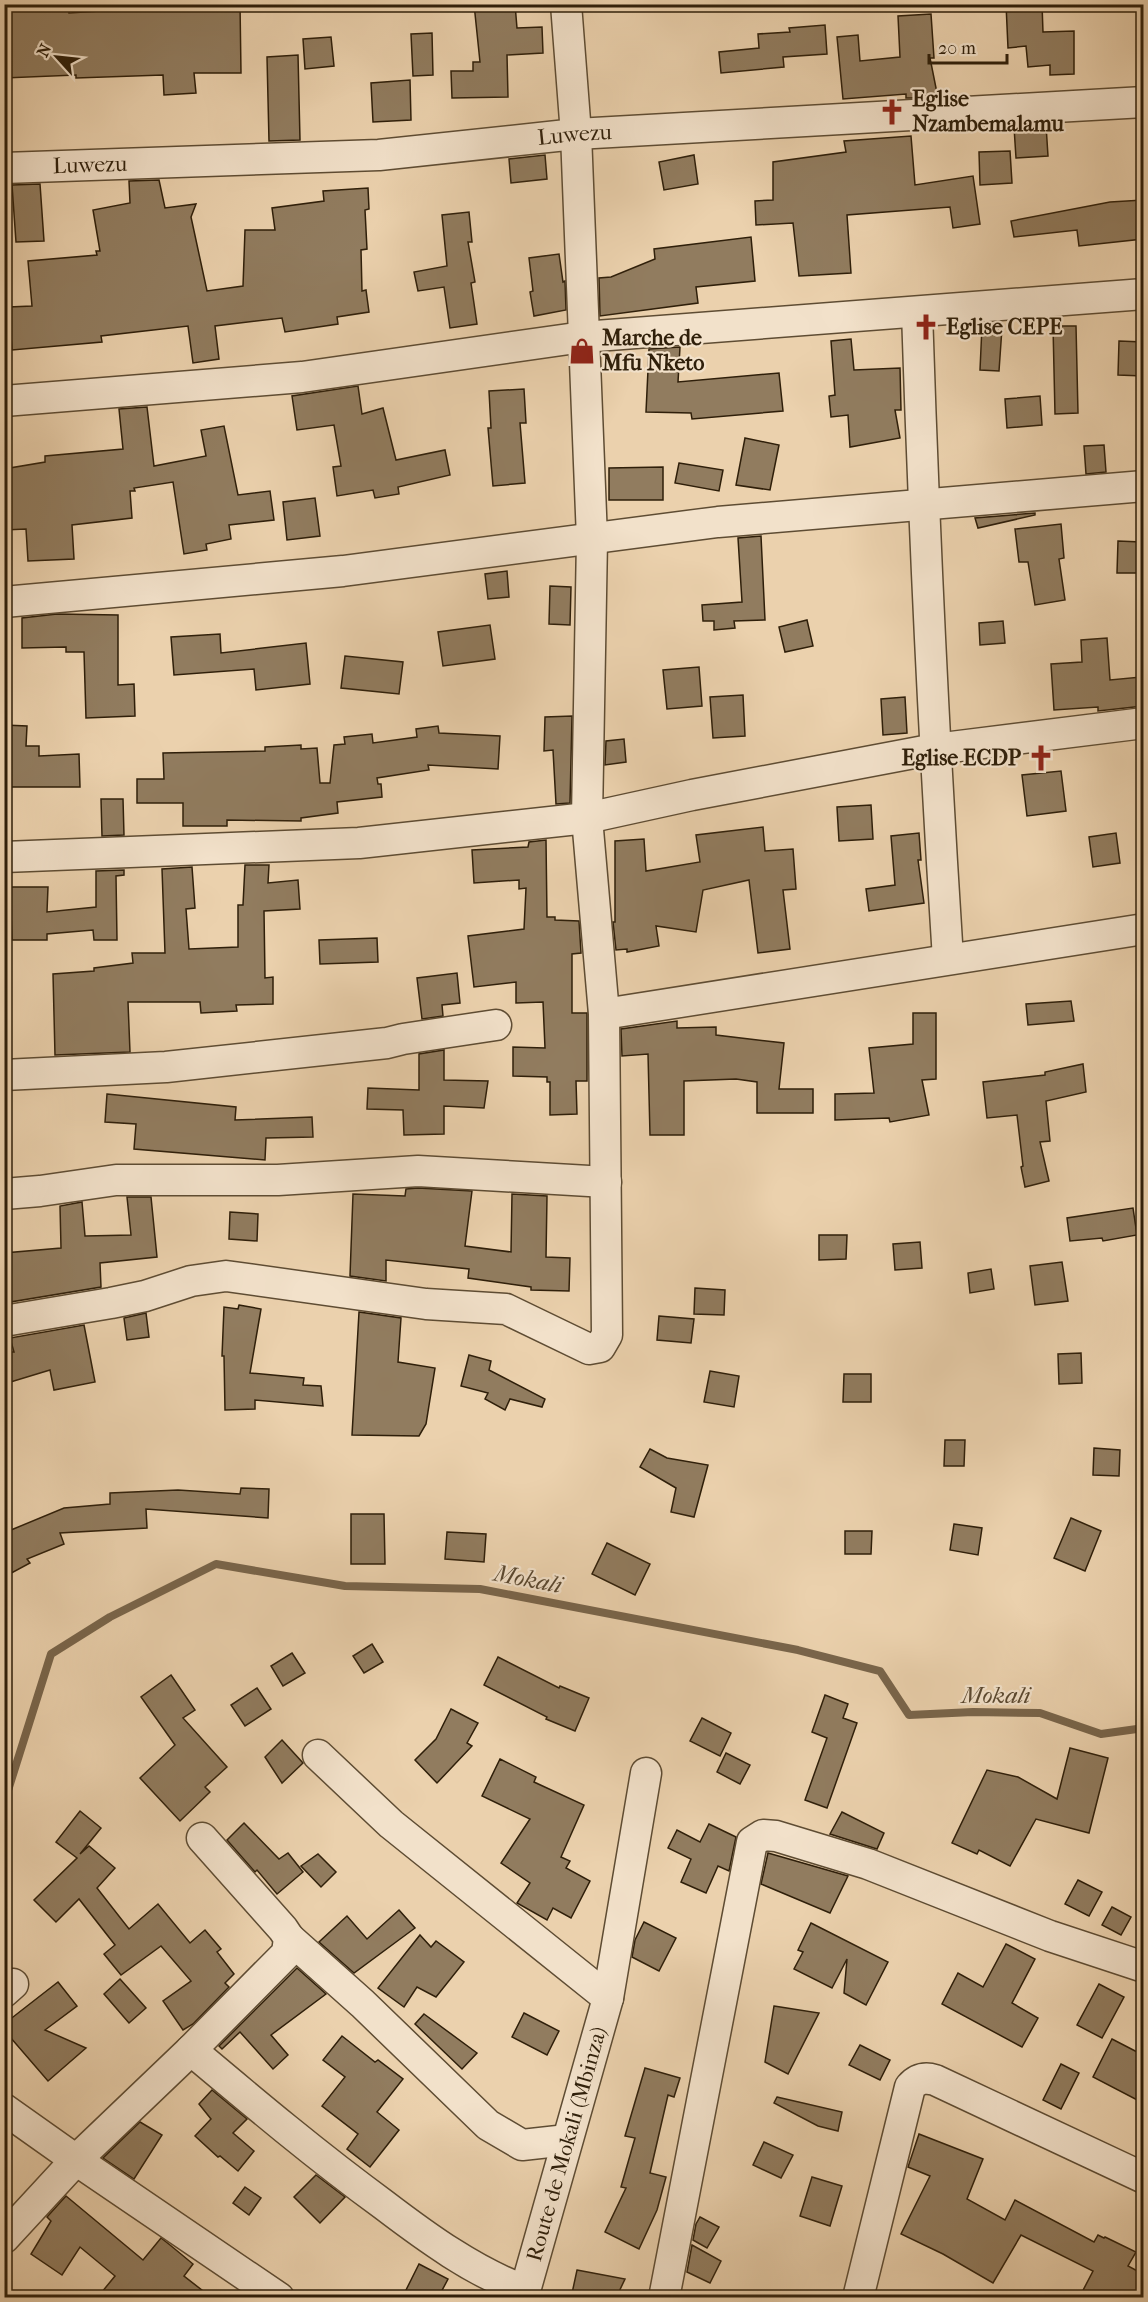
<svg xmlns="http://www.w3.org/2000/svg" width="1148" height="2302" viewBox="0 0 1148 2302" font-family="'IM FELL French Canon',serif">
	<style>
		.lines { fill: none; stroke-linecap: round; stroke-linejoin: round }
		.stream { stroke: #79654b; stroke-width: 8 }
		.building { fill: #917c5f; stroke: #2f1f0a; stroke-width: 1.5 }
		.minor-casing { stroke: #5e4c33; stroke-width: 33 }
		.minor { stroke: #f2e1ca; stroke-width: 30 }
		.labels { text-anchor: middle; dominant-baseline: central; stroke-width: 4.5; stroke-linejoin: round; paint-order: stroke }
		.poi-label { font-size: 22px; font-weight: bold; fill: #2f1f0a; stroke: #f2e1ca; text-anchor: start }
		.street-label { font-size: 22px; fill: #2f1f0a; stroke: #f2e1ca }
		.water-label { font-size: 24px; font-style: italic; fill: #5a4830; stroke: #f2e1ca }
	</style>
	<rect width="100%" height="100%" fill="#ebd1ad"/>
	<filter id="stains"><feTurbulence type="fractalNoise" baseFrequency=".00333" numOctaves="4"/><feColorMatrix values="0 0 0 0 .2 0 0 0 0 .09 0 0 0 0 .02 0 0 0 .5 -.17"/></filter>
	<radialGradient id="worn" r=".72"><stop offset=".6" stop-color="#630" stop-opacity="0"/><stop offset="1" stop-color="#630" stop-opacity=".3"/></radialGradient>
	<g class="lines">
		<!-- stream -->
		<path class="stream" d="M4,1803L51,1654L110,1617L216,1564L345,1586L480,1589L798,1650L880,1671L909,1715L973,1712L1040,1713L1101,1734L1144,1728"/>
	</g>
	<!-- building -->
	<g class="building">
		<path d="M149,4H240L241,73H194L196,93L164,95L163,75L76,78V75L4,78V12L68,5L69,13L149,8Z"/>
		<path d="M474,4H515L517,28L542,27L543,53L507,55L508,97L452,98L451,71H473V62H480Z"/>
		<path d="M1006,4H1042L1043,32L1074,31V74L1050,75V65L1028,67L1026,46L1008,48Z"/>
		<path d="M931,14L934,58H930L937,93L912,98H906V94L843,99L837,37L858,35L860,61L900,57L898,16Z"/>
		<path d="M825,25L827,54L783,57L784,67L721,73L719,52L759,48L758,34L790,32L789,28Z"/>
		<path d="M432,33L433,75L413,76L411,34Z"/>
		<path d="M331,37L334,66L305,69L303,39Z"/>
		<path d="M298,55L300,140L269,141L267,57Z"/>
		<path d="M410,80L411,120L373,122L371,83Z"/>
		<path d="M1046,125L1048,156L1016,158L1014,127Z"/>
		<path d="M911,136L915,185L973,176L980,224L953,228L950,207L847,215L851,273L799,276L793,223L756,225L755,201L773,200V162L846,152L844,141Z"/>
		<path d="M1010,151L1012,183L980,185L979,152Z"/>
		<path d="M545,155L547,179L511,183L509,159Z"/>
		<path d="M694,155L698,184L664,190L659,162Z"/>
		<path d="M159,180L165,208L196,204L191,217L207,291L243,286L245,230H275L272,208L324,201L323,191L368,188L369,209L365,210L367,249L361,250L362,291L366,290L369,312L337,317L338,324L285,332L282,318L215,326L219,359L193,363L188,326L101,336L102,342L12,350L9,307L32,306L28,261L97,255L96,251H100L93,210L130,203L129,181Z"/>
		<path d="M40,184L44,241L16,242L12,185Z"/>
		<path d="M1143,200V239L1079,246L1077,230L1014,237L1011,221L1110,202Z"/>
		<path d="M469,212L472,242H468L475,282L471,283L477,324L450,328L444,287L418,291L414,272L447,266L442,215Z"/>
		<path d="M751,237L755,281L696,287L698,303L600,316L599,278L611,277L655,259L654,249Z"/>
		<path d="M559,254L563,282L565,281L566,310L534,316L530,292L533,291L529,258Z"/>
		<path d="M982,326L1002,328L999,371L980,370Z"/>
		<path d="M1053,326H1076L1078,413L1055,414Z"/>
		<path d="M851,339L854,370L900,368L901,410H895L900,438L850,447L848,415L831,417L829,396L835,395L831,341Z"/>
		<path d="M1119,341L1143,342V376L1118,375Z"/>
		<path d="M680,347L678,382L779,373L783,411L692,419L691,413L646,412L649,349Z"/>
		<path d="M358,386L362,414L383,408L396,460L445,450L450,475L398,487L399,494L375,498L373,490L337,496L333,467L341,466L334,425L297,430L292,396Z"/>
		<path d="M524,389L526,423H520L525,483L493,486L488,428H491L489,391Z"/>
		<path d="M1040,396L1042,425L1007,428L1005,399Z"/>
		<path d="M147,407L154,466L206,456L201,430L224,426L238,495L270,491L274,520L229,525L231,539L206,544L207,550L184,554L173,482L134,488L135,491H130L132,518L72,525L74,559L28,561L26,529L4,530V469L45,462V456L123,449L119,409Z"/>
		<path d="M745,438L779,445L770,490L736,485Z"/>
		<path d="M1104,445L1106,472L1086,474L1084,446Z"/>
		<path d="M679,463L723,470L719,491L675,483Z"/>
		<path d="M663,467V500H609V468Z"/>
		<path d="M315,498L320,536L287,540L283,502Z"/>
		<path d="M1035,513V515L978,528L975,518Z"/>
		<path d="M1061,524L1064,558L1059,559L1065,600L1035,605L1028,562H1019L1015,529Z"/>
		<path d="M761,536L765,620L734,621L735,628L714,630V621H703L702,605L742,602L738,538Z"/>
		<path d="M1118,541L1141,542L1140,573H1117Z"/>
		<path d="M507,571L509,597L488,599L485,574Z"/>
		<path d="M550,586L571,587L570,625L549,624Z"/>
		<path d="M57,614L118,615V685L134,684L135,716L86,718L84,652H66V647L22,648V618Z"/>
		<path d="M807,620L813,646L785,652L779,627Z"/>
		<path d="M1003,621L1005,643L980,645L979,623Z"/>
		<path d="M490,625L495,659L443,666L438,632Z"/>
		<path d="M220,634L221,653L306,643L310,684L256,690L254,669L174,675L171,637Z"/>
		<path d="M1107,638L1110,680L1141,677L1143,706L1098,711V707L1054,710L1051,664L1082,662L1081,640Z"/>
		<path d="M345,656L403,662L399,694L341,688Z"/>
		<path d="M699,667L702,706L667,709L663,670Z"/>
		<path d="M743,695L745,736L713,738L710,697Z"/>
		<path d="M905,697L907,733L883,735L881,699Z"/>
		<path d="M572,716L570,803L556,804L553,750L544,751L545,717Z"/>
		<path d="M4,725L27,726L26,746H39V756L79,754L80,787H4Z"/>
		<path d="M438,726L439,733L500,736L498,769L428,765L429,770L377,778L378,784H381L382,797L337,802L338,813L301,818V821L227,820V826H183V803H137V779H164L163,753L265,751V747L301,745V749L317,748L320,783H330L334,745L345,744L344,737L372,734L373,743L417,737L416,729Z"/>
		<path d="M624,739L626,762L605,765L606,741Z"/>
		<path d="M1061,771L1066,811L1027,816L1022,775Z"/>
		<path d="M101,799H123L124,835L102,836Z"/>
		<path d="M871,805L873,839L839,841L837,807Z"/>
		<path d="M763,827L765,851L793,849L796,889L783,890L790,949L758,953L749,880L703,890L696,932L656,926L659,946L627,952V949L616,950L613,922H615V841L644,839L646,871L700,862L696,835Z"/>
		<path d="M919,833L921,860H918L924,903L869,911L866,889L895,885L891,836Z"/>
		<path d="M1116,833L1120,863L1093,867L1089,837Z"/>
		<path d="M546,840L547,917H555V920L579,921L581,953L572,954V1013H587V1081H576L577,1114L550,1115V1082H547V1077L513,1076V1047L545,1048L543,1002L516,1003V982L474,987L468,936L524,929L526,888L519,889V880L474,883L472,850L528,847L529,842Z"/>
		<path d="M245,865H269L268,883L298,880L300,909L264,911L265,978L273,977V1004L236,1005L237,1011L201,1013L200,1002H128L130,1052L55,1055L53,974L94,971V968L133,963L132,953H165L162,869L192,867L195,908L186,909L189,949L238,947V905H243Z"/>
		<path d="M124,870V875L116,876L117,940H94L93,930L47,934V940H12L10,887H48L47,912L96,907V871Z"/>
		<path d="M377,938L378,962L320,964L319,940Z"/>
		<path d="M457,973L460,1003L442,1005L443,1016L422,1019L417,978Z"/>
		<path d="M1071,1001L1074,1021L1028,1025L1026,1004Z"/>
		<path d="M913,1013H936V1079L922,1080L929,1115L890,1122L889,1118L835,1120V1094L874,1093L869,1048L913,1044Z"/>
		<path d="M677,1021V1028L716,1027V1035L784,1043L779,1089H813V1113H757V1082L736,1079L684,1081V1135H650L648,1054L622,1056L621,1029Z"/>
		<path d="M444,1050V1080L488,1081L484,1108L444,1106V1134L404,1135L403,1110L367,1109L368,1088L419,1090V1054Z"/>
		<path d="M1083,1064L1086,1092L1046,1101L1050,1141L1040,1142L1049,1181L1025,1187L1021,1167L1023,1166L1017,1115L987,1118L983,1082L1045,1075V1072Z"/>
		<path d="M107,1094L236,1107L235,1120L312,1117L313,1137L266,1138L265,1160L134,1149L136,1124L105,1122Z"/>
		<path d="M418,1188L472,1191L465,1246L511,1252L512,1194L547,1196L546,1257L570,1258L569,1291L531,1290V1287L468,1278L469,1269L386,1260V1281L350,1276L353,1194L405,1196L406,1189Z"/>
		<path d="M127,1197H151L157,1257L100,1263L101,1287L4,1303V1253L61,1248L60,1206L82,1202L85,1236L131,1235Z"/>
		<path d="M1133,1208L1137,1235L1103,1241L1102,1238L1070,1241L1067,1218Z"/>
		<path d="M230,1212L258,1214L257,1241L229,1239Z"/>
		<path d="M819,1235H847L846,1259L819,1260Z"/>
		<path d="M920,1242L922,1268L895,1270L893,1244Z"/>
		<path d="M1062,1262L1068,1301L1035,1305L1030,1266Z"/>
		<path d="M991,1269L994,1289L970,1293L968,1273Z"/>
		<path d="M695,1288L725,1290L724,1315L694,1314Z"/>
		<path d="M239,1305L261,1309L250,1373L304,1378L303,1385L321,1386L323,1406L255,1400V1409L225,1410L224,1356H222L224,1307L238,1309Z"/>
		<path d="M359,1312L401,1318L398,1362L435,1368L426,1424L419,1436L352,1435Z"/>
		<path d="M146,1313L149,1337L127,1340L124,1318Z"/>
		<path d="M659,1316L694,1319L691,1343L657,1340Z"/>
		<path d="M84,1325L95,1382L54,1390L50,1370L4,1384V1352H14L10,1338Z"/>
		<path d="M1081,1353L1082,1383L1059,1384L1058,1354Z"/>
		<path d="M469,1355L491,1361L489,1370L545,1399L542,1407L510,1399L505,1410L485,1399L488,1393L461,1386Z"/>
		<path d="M710,1371L739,1376L734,1407L704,1402Z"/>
		<path d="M844,1374H871V1402H843Z"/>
		<path d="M945,1440H965L964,1466H944Z"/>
		<path d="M1094,1448L1120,1450L1119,1476L1093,1475Z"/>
		<path d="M650,1449L667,1458L708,1465L694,1517L671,1512L676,1488L640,1467Z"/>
		<path d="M241,1488L269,1489L268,1518L146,1509L147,1528L60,1533L64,1544L27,1559L30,1563L4,1577V1518L11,1530L64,1508L110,1504V1493L178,1490L240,1494Z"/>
		<path d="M351,1514H384L385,1564H351Z"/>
		<path d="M1071,1518L1101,1531L1085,1571L1054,1558Z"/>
		<path d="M954,1524L982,1528L978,1555L950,1550Z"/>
		<path d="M845,1531H872L871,1554H845Z"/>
		<path d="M447,1532L486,1534L484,1562L445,1559Z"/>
		<path d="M607,1543L650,1564L635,1595L592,1574Z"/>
		<path d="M372,1644L383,1662L364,1673L353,1656Z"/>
		<path d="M292,1653L305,1673L283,1686L271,1666Z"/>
		<path d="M498,1657L559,1688L560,1686L589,1698L575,1731L546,1719L547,1717L484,1685Z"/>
		<path d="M171,1675L195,1710L183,1718L227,1767L205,1787L210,1792L180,1821L140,1778L175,1745L141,1697Z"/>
		<path d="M257,1688L271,1709L245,1726L231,1705Z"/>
		<path d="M825,1695L848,1704L843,1718L857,1723L827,1808L805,1800L827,1738L812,1732Z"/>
		<path d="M451,1709L478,1723L467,1743L472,1746L437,1783L415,1760L436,1739Z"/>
		<path d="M702,1718L731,1733L720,1756L690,1741Z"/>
		<path d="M282,1740L303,1763L282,1783L265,1757Z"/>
		<path d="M1070,1748L1108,1758L1089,1833L1036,1819L1010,1866L979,1850L977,1854L952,1843L987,1770L1018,1777L1057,1799Z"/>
		<path d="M726,1753L750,1765L740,1784L717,1772Z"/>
		<path d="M500,1759L536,1777L534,1782L584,1805L561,1857L570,1861L566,1868L590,1881L571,1918L553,1908L547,1920L517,1903L530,1883L501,1863L530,1819L482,1796Z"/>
		<path d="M80,1811L101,1828L80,1854L89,1846L115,1868L97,1888L129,1929L158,1904L190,1943L205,1930L221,1949L217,1952L234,1974L225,1983L229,1987L193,2024L183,2030L163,2001L191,1981L161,1946L121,1975L104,1954L115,1945L79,1899L56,1922L34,1900L77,1858L56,1842Z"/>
		<path d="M842,1812L884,1833L877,1849L830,1834Z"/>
		<path d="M244,1823L279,1859L288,1853L303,1872L277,1894L257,1870L255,1872L227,1840Z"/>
		<path d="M709,1824L736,1837L729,1871L718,1866L706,1893L681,1882L691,1859L668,1848L677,1830L700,1842Z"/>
		<path d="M768,1853L848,1876L830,1913L761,1884Z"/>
		<path d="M318,1854L336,1872L321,1887L301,1866Z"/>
		<path d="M1078,1880L1102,1892L1089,1916L1065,1904Z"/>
		<path d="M1112,1907L1131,1917L1121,1935L1102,1925Z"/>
		<path d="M399,1910L415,1928L354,1973L319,1942L347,1916L367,1939Z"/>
		<path d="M644,1922L676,1938L659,1971L632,1957L635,1940Z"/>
		<path d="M811,1923L888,1962L866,2005L844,1993L847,1959L832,1988L794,1969L803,1952L798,1950Z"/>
		<path d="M420,1935L431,1947L436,1941L464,1962L436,1997L417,1987L404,2007L378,1988Z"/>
		<path d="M1006,1944L1035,1959L1012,2003L1038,2018L1022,2047L942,2004L958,1973L983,1987Z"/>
		<path d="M297,1968L326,1994L271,2035L288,2055L273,2069L240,2032L222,2049L219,2046Z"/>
		<path d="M120,1979L146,2008L129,2023L104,1994Z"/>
		<path d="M58,1982L77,2006L45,2030L86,2048L48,2081L4,2030V2024Z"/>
		<path d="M1099,1984L1124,1997L1102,2038L1077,2025Z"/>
		<path d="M774,2006L819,2013L788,2074L765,2062Z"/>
		<path d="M524,2013L559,2031L547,2055L512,2037Z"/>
		<path d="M424,2014L477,2053L462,2069L415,2024Z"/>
		<path d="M342,2036L375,2062L378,2060L403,2079L377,2112L399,2130L370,2167L347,2149L358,2134L322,2106L345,2077L323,2060Z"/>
		<path d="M1112,2039L1143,2055V2103L1093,2077Z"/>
		<path d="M860,2045L890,2060L880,2080L849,2065Z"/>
		<path d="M1061,2064L1079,2073L1061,2109L1043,2100Z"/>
		<path d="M645,2068L680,2078L674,2097L668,2095L650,2173L666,2177L657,2210L639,2249L605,2232L626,2188L621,2187L635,2138L625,2136Z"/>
		<path d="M212,2090L247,2119L233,2133L254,2151L238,2171L220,2156L218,2157L195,2136L211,2119L199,2104Z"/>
		<path d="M777,2097L842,2112L838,2131L818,2126L774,2103Z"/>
		<path d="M140,2122L162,2135L134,2179L103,2158Z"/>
		<path d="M919,2134L983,2159L967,2199L1005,2220L1015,2200L1094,2242L1098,2235L1104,2238L1105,2237L1136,2252L1128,2266L1143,2274V2285L1137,2298H1079L1093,2271L1021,2235L993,2283L943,2254L901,2234L930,2176L908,2167Z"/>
		<path d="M764,2142L793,2155L781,2178L753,2165Z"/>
		<path d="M316,2175L345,2197L320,2223L294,2197Z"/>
		<path d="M812,2177L842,2186L830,2226L800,2216Z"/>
		<path d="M245,2187L261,2198L249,2215L233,2203Z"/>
		<path d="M66,2196L143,2260L161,2238L170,2245L193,2264L184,2276L212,2298H97L115,2276L80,2247L62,2275L31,2254L51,2221L47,2217Z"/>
		<path d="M700,2217L719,2227L707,2248L693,2240L696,2224Z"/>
		<path d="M692,2245L721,2261L710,2283L687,2272Z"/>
		<path d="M419,2264L448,2279L438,2298H402Z"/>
		<path d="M577,2270L625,2279L616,2298H571Z"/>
	</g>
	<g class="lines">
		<!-- minor casing -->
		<g class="minor-casing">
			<g id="minor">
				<path id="s1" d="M4,168L379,155L576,134L1144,102"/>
				<path d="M917,312C924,528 934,743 948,959"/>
				<path d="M4,401L302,377L583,337L1144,294"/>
				<path d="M4,602L343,571L718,522L1144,486"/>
				<path d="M4,857L359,843L587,818L692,795L935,749L1144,723"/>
				<path d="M604,1014L1144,929"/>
				<path d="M4,1075L166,1067L387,1043L403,1039L496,1025"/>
				<path d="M4,1194L40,1191L116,1180H278L418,1171L606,1182"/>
				<path d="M4,1321L111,1303L145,1296L191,1281L226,1276L426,1304L506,1309L589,1349L600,1347L607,1335L604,1014L587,818L592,539L576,134L566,4"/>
				<path d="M318,1755L391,1824L608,1998"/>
				<path d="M289,1938L363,2004L488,2125L522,2145L567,2140"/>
				<path d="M4,1992L13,1984"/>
				<path d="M191,2050C254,2103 317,2156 384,2205C426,2237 474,2272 524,2290"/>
				<path d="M4,2109L76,2160L279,2298"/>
				<path d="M4,2238L76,2160L191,2050L287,1953L289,1938L283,1929L202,1838"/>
				<path id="s2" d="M523,2298L608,1998L646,1773"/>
				<path d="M664,2298L752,1842L763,1835L776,1836L868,1864L1050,1936L1144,1967"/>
				<path d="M858,2298L910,2087C917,2079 925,2077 935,2080L1144,2178"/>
			</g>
		</g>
		<!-- minor -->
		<use href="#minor" class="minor"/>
	</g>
	<!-- icons -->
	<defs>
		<g id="church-bare" transform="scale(2.07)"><path d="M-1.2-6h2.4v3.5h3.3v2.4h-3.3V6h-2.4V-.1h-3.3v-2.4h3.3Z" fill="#8f2418" stroke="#f2e1ca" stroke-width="2.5" paint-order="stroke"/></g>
		<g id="shop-bare" transform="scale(2.07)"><path d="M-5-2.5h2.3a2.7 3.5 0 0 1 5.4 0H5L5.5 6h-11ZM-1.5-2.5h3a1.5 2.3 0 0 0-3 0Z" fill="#8f2418" stroke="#f2e1ca" stroke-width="2.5" paint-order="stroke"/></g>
	</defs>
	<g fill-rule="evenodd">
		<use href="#church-bare" x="892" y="112"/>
		<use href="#church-bare" x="926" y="327"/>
		<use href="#shop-bare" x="582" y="351"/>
		<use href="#church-bare" x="1041" y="758"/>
	</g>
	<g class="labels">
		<!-- poi labels -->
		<g class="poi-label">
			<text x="912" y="99">Eglise<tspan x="912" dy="25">Nzambemalamu</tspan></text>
			<text x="946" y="327">Eglise CEPE</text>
			<text x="602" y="338">Marche de<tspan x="602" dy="25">Mfu Nketo</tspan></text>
			<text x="1021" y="758" text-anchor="end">Eglise ECDP</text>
		</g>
		<!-- street labels -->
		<g class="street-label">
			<text stroke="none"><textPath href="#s1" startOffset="572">Luwezu</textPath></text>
			<text stroke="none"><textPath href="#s1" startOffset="86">Luwezu</textPath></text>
			<text stroke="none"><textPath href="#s2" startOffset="160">Route de Mokali (Mbinza)</textPath></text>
		</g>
		<!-- water labels -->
		<g class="water-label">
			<text transform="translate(528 1579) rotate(11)">Mokali</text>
			<text x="996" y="1695">Mokali</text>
		</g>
	</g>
	<!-- margin -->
	<rect width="1148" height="2302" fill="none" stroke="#ebd1ad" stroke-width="24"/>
	<rect x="6" y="6" width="1136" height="2290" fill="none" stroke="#2f1f0a" stroke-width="3"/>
	<rect x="12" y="12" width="1124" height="2278" fill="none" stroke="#2f1f0a" stroke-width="1.5"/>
	<!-- north arrow -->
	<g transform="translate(57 57) rotate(297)" stroke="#f2e1ca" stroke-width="4.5" paint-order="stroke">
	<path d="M0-4.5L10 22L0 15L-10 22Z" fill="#2f1f0a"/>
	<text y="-9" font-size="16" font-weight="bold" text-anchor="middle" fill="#2f1f0a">N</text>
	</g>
	<!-- scale -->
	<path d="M929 54v9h78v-9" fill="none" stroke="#2f1f0a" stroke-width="3"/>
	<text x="938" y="54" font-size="18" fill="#2f1f0a" stroke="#f2e1ca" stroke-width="4.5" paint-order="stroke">20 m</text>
	<rect width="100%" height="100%" filter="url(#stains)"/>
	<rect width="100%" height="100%" fill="url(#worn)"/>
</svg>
